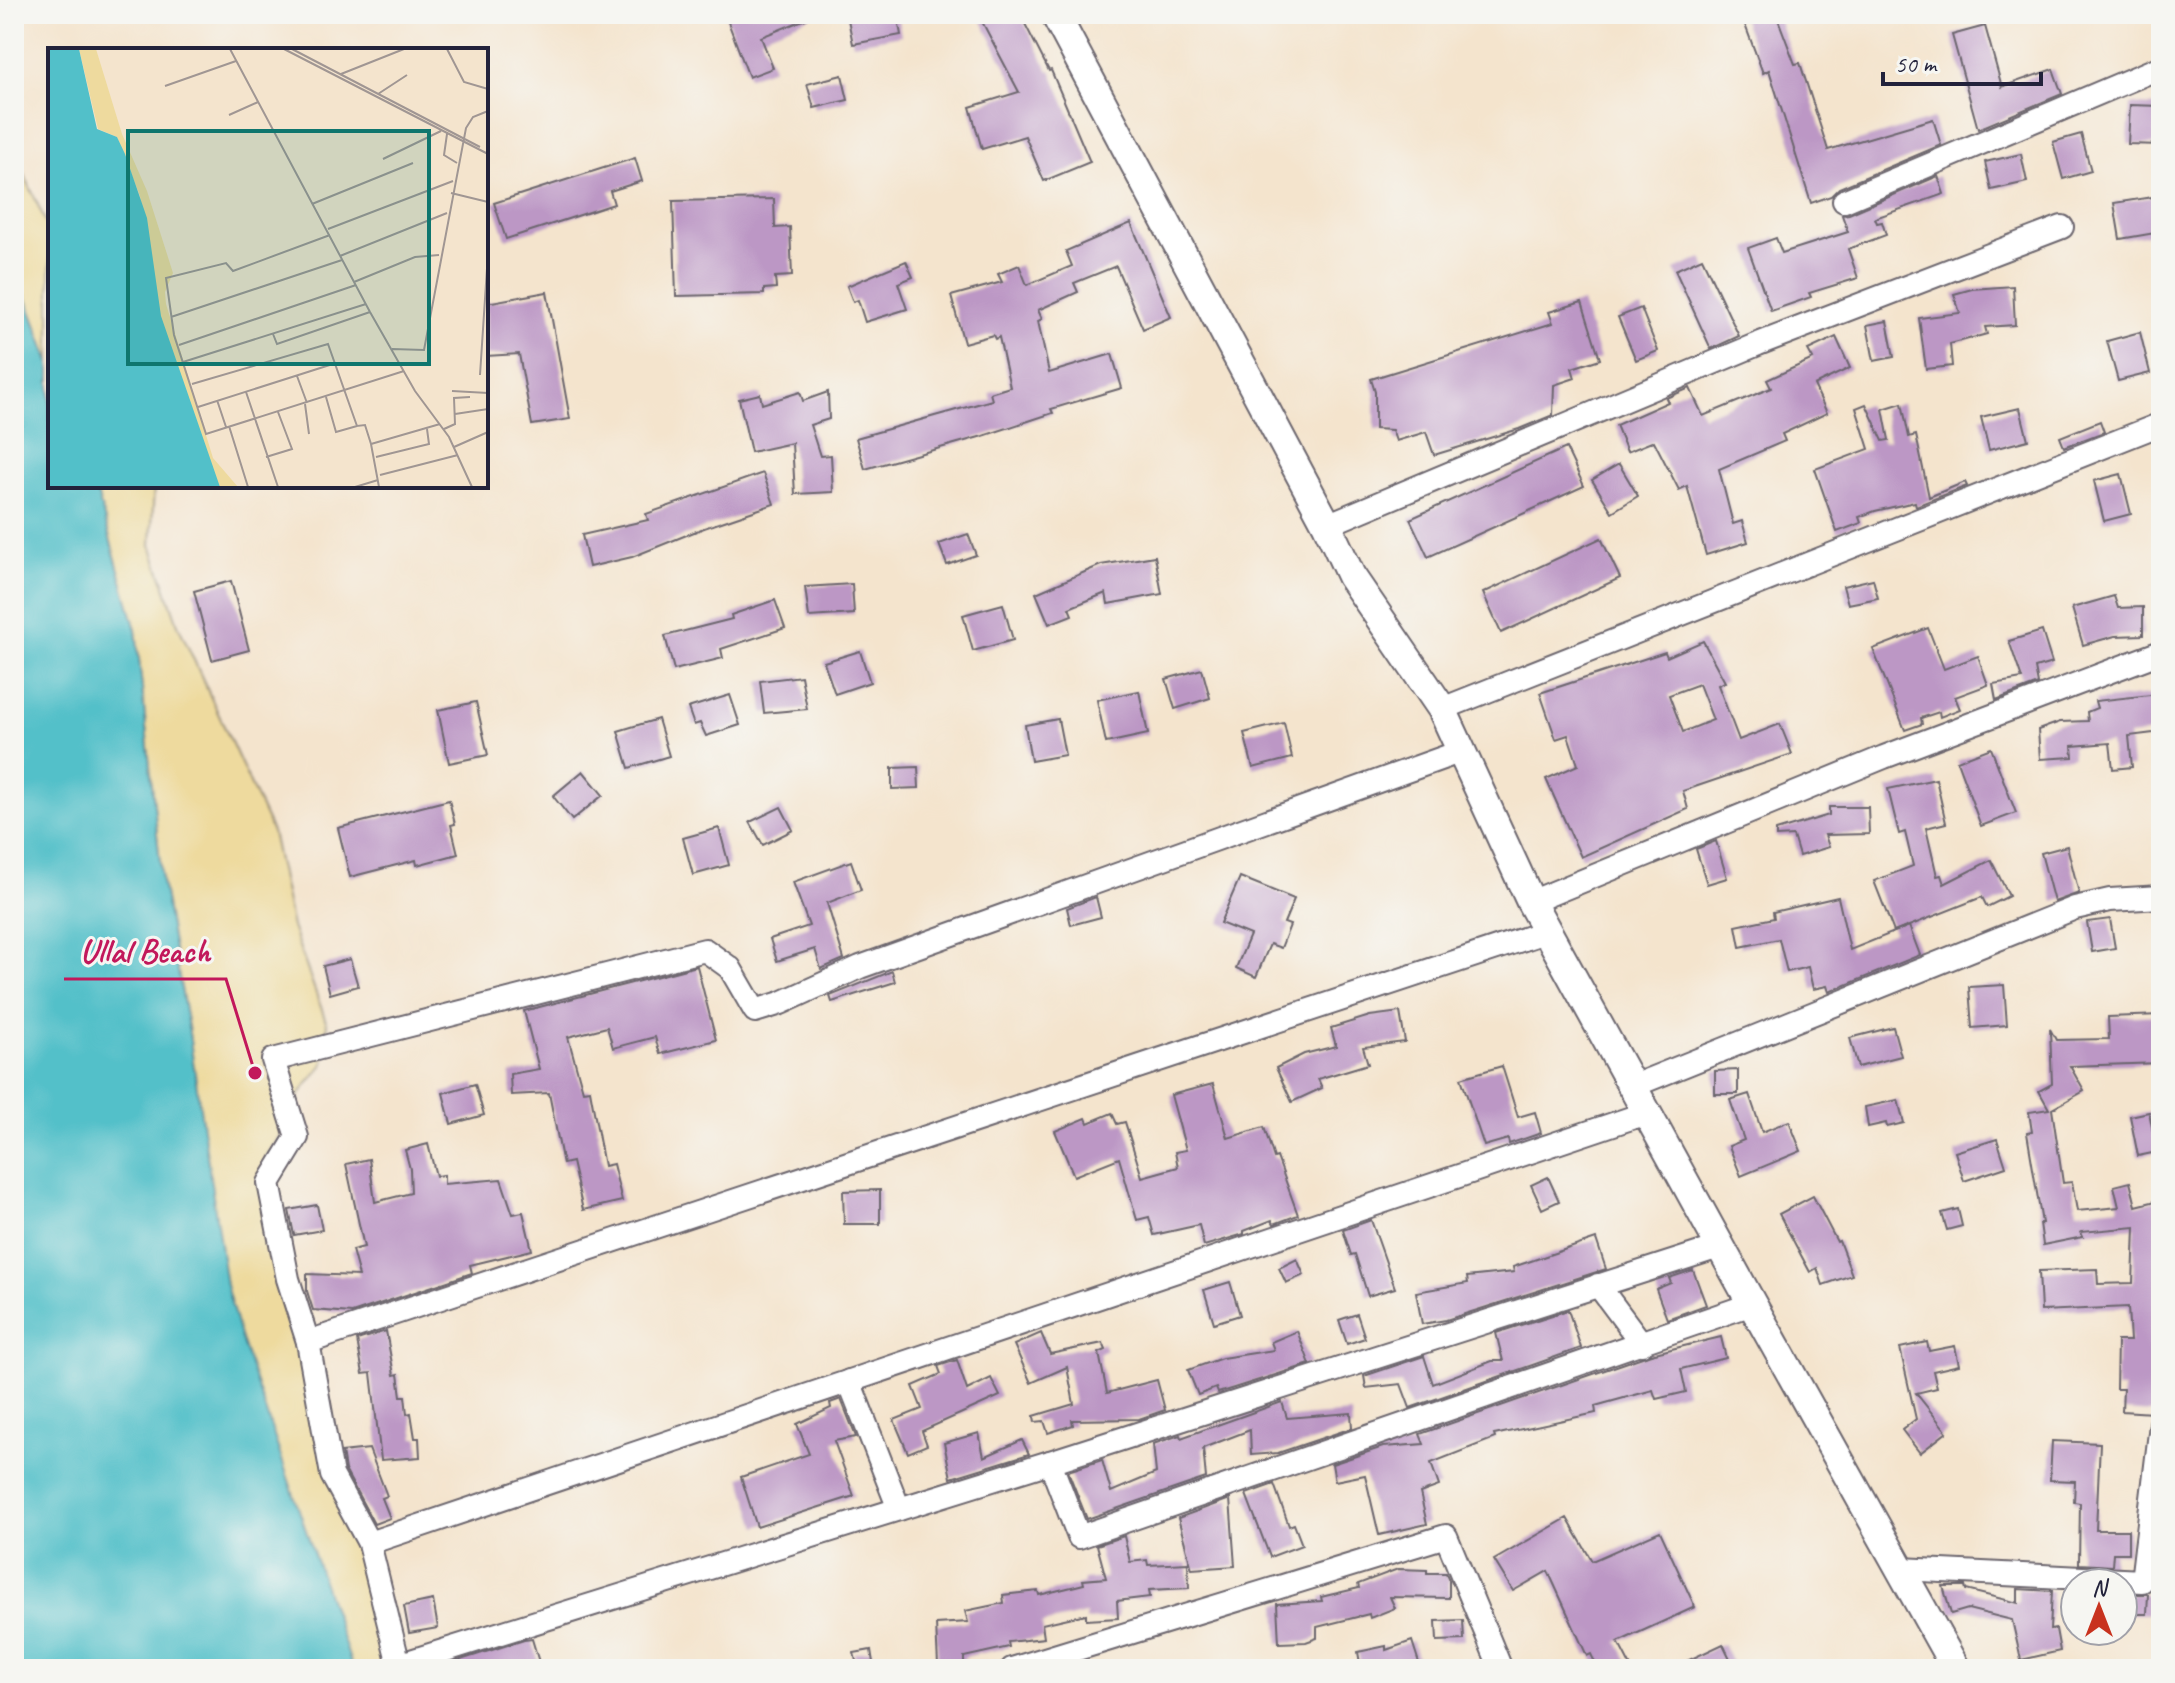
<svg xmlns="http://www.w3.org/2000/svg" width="2175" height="1683" viewBox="0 0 2175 1683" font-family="Caveat,sans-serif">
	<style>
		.sand { fill: #eeda9e; stroke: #887e6c; stroke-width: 2 }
		.water { fill: #52c0c9; stroke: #3a7182; stroke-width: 2 }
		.building { fill: #bc97c5; fill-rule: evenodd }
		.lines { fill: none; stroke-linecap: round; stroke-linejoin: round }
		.minor-casing { stroke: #6c666e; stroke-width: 26 }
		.tertiary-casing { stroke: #6c666e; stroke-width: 32 }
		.minor { stroke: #fff; stroke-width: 22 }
		.tertiary { stroke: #fff; stroke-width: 28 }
		.inset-road { fill: none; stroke: #a09693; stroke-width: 2 }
		.view { fill: #0f766e; fill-opacity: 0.15; stroke: #0f766e; stroke-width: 4 }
		.inset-edge { fill: none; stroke: #22223b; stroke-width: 4 }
		.leader { fill: none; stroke: #c2185b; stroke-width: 3 }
		.callout-dot { fill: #c2185b; stroke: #f6f6f2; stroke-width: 3 }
		.callout-label { font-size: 34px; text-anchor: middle; font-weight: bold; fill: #c2185b; stroke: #f6f6f2; stroke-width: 6; stroke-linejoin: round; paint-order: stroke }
	</style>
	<rect width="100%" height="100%" fill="#f6f6f2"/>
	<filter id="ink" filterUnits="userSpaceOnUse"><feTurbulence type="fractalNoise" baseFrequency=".0125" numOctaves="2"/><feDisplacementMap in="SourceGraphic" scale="16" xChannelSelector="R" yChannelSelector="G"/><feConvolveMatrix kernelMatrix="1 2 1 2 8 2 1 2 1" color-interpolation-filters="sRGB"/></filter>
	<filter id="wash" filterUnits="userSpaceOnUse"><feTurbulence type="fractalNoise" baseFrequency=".006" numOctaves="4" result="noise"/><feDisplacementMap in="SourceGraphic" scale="32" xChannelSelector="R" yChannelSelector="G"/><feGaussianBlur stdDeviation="1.8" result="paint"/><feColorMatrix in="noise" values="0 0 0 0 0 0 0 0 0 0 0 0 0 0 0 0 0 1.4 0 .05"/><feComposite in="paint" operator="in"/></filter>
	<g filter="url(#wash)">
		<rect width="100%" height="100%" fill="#f4e4cd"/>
		<!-- sand -->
		<g class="sand">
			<path d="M14,151L50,232V362L14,265Z"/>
			<path d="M95,486H154L151,545L178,625L272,832L292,927L327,1024L324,1063L285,1113L280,1136L266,1157L277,1250L316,1425L397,1669H337L236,1399L189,1033L162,882L136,630Z"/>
		</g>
		<!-- water -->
		<path class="water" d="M14,265L50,362V486H95L136,630L162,882L189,1033L226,1285L240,1336L353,1669H14Z"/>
		<g id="blocks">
			<!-- building -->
			<g class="building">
				<path d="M725,14H815L816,15L761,37L773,68L749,77Z"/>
				<path d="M847,14H897L901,35L853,44Z"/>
				<path d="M978,14H1020L1049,71L1051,70L1090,162L1044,181L1025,136L982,149L970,107L1019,92Z"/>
				<path d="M1741,14H1776L1795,64L1800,63L1828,150L1933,119L1941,145L1839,188L1831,196L1811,203L1769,70L1763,73Z"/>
				<path d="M1985,26L2002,87L2053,69L2062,94L1978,129L1952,35Z"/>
				<path d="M842,75L848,100L814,108L807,84Z"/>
				<path d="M2130,105L2161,106V145L2128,144Z"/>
				<path d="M2081,134L2091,171L2063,179L2053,142Z"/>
				<path d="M2021,154L2027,182L1991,190L1985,162Z"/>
				<path d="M635,158L642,181L610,191L614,204L506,239L494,203Z"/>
				<path d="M1938,176L1944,194L1875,218L1877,223L1882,222L1886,235L1848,249L1858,278L1809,293L1811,297L1771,311L1748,248L1776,238L1782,253L1848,232L1842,215L1849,214Z"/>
				<path d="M2159,196L2161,232L2120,239L2114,203Z"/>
				<path d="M774,199L775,228L790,227L792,276L775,277L776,288L764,289V294L676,296L673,201Z"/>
				<path d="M1131,223L1171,317L1143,329L1116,266L1074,283L1078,292L1038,310L1042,319L1038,321L1049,373L1112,354L1122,388L1051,409L1053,413L983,436L865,469L856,438L992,400L990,393L1010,387L999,337L995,339L993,335L964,343L951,296L1002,282L998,274L1019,265L1027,285L1072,266L1066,251Z"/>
				<path d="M1702,258L1739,336L1711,349L1675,270Z"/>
				<path d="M906,261L913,277L898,283L907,309L865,322L858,300L853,302L847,286Z"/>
				<path d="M2013,286L2015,325L1985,327L1987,334L1950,344L1952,366L1926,369L1919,318L1960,313L1954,294L1972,289Z"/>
				<path d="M547,292L570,419L532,425L519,354L486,356V303Z"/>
				<path d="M1582,302L1600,359L1572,368L1575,378L1554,385L1553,415L1519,429L1434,455L1426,432L1396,441L1392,430L1375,429V392L1371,379L1553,323L1549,312Z"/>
				<path d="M1641,308L1658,351L1636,360L1618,317Z"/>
				<path d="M1887,321L1894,357L1874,361L1867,325Z"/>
				<path d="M2140,332L2150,373L2118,381L2107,341Z"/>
				<path d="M1836,337L1850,368L1814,385L1827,413L1782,434L1785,441L1719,469L1733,524L1742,521L1748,542L1706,555L1687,486L1679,490L1654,441L1627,452L1616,425L1668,402L1666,398L1690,388L1703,416L1771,388L1767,380L1813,359L1808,350Z"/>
				<path d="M800,392L803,401L828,392L829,419L810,425L820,456L831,455L833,492L795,494L792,443L751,452L739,399L760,394L762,404Z"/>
				<path d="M1902,403L1909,437L1916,435L1929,497L1965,482L1967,486L1916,506L1915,502L1875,511L1859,517L1861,523L1837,532L1815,469L1869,449L1856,408L1866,404L1883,441L1889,440L1883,409Z"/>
				<path d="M2020,408L2028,440L1989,450L1981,417Z"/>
				<path d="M2100,421L2104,432L2064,447L2060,437Z"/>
				<path d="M1566,448L1584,486L1428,557L1410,519Z"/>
				<path d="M1619,464L1638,496L1612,512L1592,480Z"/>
				<path d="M763,473L774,504L704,528L632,557L589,567L582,535L648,520L646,514Z"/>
				<path d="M2121,474L2131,514L2104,521L2094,481Z"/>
				<path d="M968,534L976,555L947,565L939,544Z"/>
				<path d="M1601,538L1620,578L1501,633L1483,593Z"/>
				<path d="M1155,556L1162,594L1108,604L1106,593L1069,608L1072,615L1049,624L1036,593L1101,565Z"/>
				<path d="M1873,579L1878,598L1848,604L1843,586Z"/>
				<path d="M231,581L249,650L212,660L194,591Z"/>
				<path d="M852,584L854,614L809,617L805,587Z"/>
				<path d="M2114,596L2118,608L2143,607V635L2115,636L2083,645L2072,608Z"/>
				<path d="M775,600L785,628L721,649L723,658L674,670L665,636L732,619L731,615Z"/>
				<path d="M1003,604L1013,640L973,651L963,615Z"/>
				<path d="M1928,628L1944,669L1978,656L1988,685L1955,697L1960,709L1940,717L1939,712L1921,718L1922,724L1905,730L1873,649Z"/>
				<path d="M2042,631L2052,663L2035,668L2038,684L1996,700L1993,684L2022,679L2009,641Z"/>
				<path d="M1703,641L1725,682L1718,685L1739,740L1780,724L1792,754L1683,791L1688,809L1581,857L1546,779L1578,765L1568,735L1556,739L1540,693L1665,652L1667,657ZM1699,684L1713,720L1683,732L1669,695Z"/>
				<path d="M860,651L870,682L835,694L824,662Z"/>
				<path d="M1202,669L1210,698L1175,709L1166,679Z"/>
				<path d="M801,676L807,709L764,713L760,681Z"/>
				<path d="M1139,691L1148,734L1106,743L1097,700Z"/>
				<path d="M2159,694L2161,732L2129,736L2132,767L2113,769L2110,743L2072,746L2073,757L2040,759L2038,730L2060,722L2088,721L2087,712L2097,708L2095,701Z"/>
				<path d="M730,695L740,725L706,736L700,723L694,725L688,708Z"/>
				<path d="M476,702L488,755L449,763L438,710Z"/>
				<path d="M658,719L669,756L629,768L618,731Z"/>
				<path d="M1058,719L1065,755L1031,761L1025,725Z"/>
				<path d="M1284,723L1292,758L1253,768L1244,733Z"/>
				<path d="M1991,748L2016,813L1981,826L1957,761Z"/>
				<path d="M918,767L919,788L892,789V768Z"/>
				<path d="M583,771L603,795L572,820L553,796Z"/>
				<path d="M1936,779L1946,823L1926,828L1937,876L1941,875L1944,884L1991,860L2009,896L1987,907L1982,897L1894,932L1874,881L1913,866L1905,832L1899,834L1888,789Z"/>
				<path d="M449,800L455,824L451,825L458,854L417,865L416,860L350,877L338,828Z"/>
				<path d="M781,807L793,830L763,845L750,822Z"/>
				<path d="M1829,807H1868L1869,834L1825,835L1829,847L1799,856L1793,836L1776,837V831L1829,815Z"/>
				<path d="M719,828L729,865L693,875L683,838Z"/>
				<path d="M1716,841L1727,878L1707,884L1696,849Z"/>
				<path d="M2067,846L2079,893L2054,902L2041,853Z"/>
				<path d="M851,861L861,890L827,903L844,959L821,969L815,949L777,961L770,939L809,926L793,882Z"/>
				<path d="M1240,877L1294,899L1284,923L1290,925L1281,948L1270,944L1256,977L1236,968L1250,935L1220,923Z"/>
				<path d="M1096,897L1101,917L1071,925L1067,908Z"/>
				<path d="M1838,897L1850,950L1909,926L1920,955L1829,992L1827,986L1813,989L1808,967L1787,972L1779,939L1740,947L1736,926L1774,918L1773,912Z"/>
				<path d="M2110,919L2115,948L2092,952L2087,922Z"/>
				<path d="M350,959L358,986L330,994L323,966Z"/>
				<path d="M697,966L716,1040L660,1054L655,1037L613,1048L607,1027L568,1037L583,1091L590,1090L604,1166L613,1164L622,1201L583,1210L572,1162L563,1164L549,1093L511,1095L510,1074L539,1069L524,1011Z"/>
				<path d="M892,971L895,982L832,1002L830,996Z"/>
				<path d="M2004,985L2007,1025L1972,1028L1969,987Z"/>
				<path d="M1400,1012L1405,1042L1363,1047L1368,1064L1318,1079L1322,1088L1292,1102L1276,1068L1304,1054L1336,1046L1331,1028L1370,1016Z"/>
				<path d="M2161,1015V1063L2070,1066L2084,1091L2052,1109L2063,1183L2072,1182L2077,1211L2119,1207L2114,1186L2130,1182L2136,1206L2156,1201L2161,1222V1313H2157L2154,1393H2157L2156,1411L2153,1413L2122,1411L2123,1389H2116L2117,1341H2130L2128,1307L2041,1311L2039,1271L2097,1269L2098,1284L2133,1283L2135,1227L2081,1232L2083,1237L2043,1245L2040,1223H2042L2027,1133L2032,1132L2029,1112L2049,1109L2039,1091L2052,1084L2050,1029L2056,1040L2109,1039L2108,1017Z"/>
				<path d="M1893,1027L1901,1056L1858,1067L1850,1038Z"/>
				<path d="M1502,1066L1518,1117L1535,1112L1541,1133L1509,1144L1508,1139L1484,1146L1461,1078Z"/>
				<path d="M1738,1070V1094H1715V1071Z"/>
				<path d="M475,1084L484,1115L451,1124L443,1093Z"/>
				<path d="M1213,1084L1228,1138L1264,1127L1274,1158L1277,1157L1298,1215L1274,1224L1272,1220L1244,1231V1234L1204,1246L1199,1225L1154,1235L1149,1217L1137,1220L1119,1158L1074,1176L1055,1131L1086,1118L1088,1123L1112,1113L1117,1124L1125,1122L1142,1177L1178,1167L1175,1152L1186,1150L1171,1095Z"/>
				<path d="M1749,1094L1762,1132L1789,1121L1801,1151L1741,1176L1729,1146L1744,1140L1730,1100Z"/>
				<path d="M1898,1100L1904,1123L1887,1127L1886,1123L1868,1127L1865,1107Z"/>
				<path d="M2149,1112L2157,1152L2138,1156L2130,1116Z"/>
				<path d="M1997,1139L2006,1167L1964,1181L1955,1152Z"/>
				<path d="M428,1144L436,1176L444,1175V1184L501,1179L513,1214L523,1212L532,1250L470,1265L472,1273L352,1313L313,1310L307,1291V1274L359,1276L352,1250L364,1247L346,1164L369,1159L375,1202L411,1193L410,1169L405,1150Z"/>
				<path d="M1548,1177L1559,1201L1542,1209L1531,1185Z"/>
				<path d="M880,1190V1224H844L843,1191Z"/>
				<path d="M1813,1196L1837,1242L1839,1241L1852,1275L1823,1285L1817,1268L1810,1272L1779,1214Z"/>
				<path d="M317,1205L322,1230L294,1235L289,1210Z"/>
				<path d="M1958,1209L1962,1226L1947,1230L1942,1213Z"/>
				<path d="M1371,1220L1395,1288L1368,1296L1355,1254L1351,1255L1343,1230Z"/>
				<path d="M1596,1239L1606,1269L1446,1320L1422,1324L1416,1292L1468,1283L1467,1277L1514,1272L1513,1267Z"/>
				<path d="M1297,1259L1304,1275L1286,1283L1279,1268Z"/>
				<path d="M1693,1270L1706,1305L1667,1319L1656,1289L1671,1283L1669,1278Z"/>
				<path d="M1230,1282L1240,1315L1214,1323L1204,1290Z"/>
				<path d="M1568,1310L1581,1348L1410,1408L1401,1384L1366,1388L1364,1376L1424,1356L1433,1384L1492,1361H1503L1496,1333Z"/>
				<path d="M1357,1314L1365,1338L1347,1344L1339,1320Z"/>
				<path d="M386,1331L394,1375L398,1374L401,1396H405L407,1414L411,1413L415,1438H419L420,1457L381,1460L371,1373L363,1374L357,1340Z"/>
				<path d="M1297,1331L1310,1364L1218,1393L1216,1388L1198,1395L1188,1370L1222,1358L1274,1350L1271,1342Z"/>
				<path d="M1041,1333L1050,1354L1103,1343L1106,1350L1099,1353L1107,1393L1157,1380L1165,1410L1139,1419L1072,1420L1073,1425L1048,1433L1044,1421L1035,1422L1034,1416L1074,1404L1067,1367L1031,1383L1014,1345Z"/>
				<path d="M1721,1337L1726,1358L1681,1369L1686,1392L1656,1399L1653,1390L1595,1406L1596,1413L1494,1435L1495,1438L1431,1463L1439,1486L1420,1493L1427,1524L1379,1535L1365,1475L1335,1481L1332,1464L1383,1447L1424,1444L1420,1434L1651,1354Z"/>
				<path d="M1927,1342L1929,1351L1955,1346L1959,1365L1933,1371L1937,1388L1916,1393L1947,1432L1920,1453L1902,1430L1916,1419L1900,1348Z"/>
				<path d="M957,1360L967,1390L991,1378L1000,1396L922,1431L927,1445L908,1453L894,1420L922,1409L913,1386L941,1374L938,1366Z"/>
				<path d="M841,1399L856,1437L834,1441L854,1496L757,1527L741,1477L809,1454L797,1424L831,1408L830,1403Z"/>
				<path d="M1282,1402L1287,1418L1351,1413L1352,1428L1278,1453L1251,1455L1250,1430L1203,1448L1206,1478L1087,1519L1068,1471L1102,1460L1111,1492L1156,1473L1153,1444L1180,1435L1181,1438Z"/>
				<path d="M979,1433L984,1457L1022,1440L1029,1454L951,1478L944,1443Z"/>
				<path d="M2052,1441L2100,1443L2096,1530H2128V1553H2113L2112,1566L2079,1564L2080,1503L2074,1502L2075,1481L2050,1480Z"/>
				<path d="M369,1449L387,1496L382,1498L390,1518L374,1524L345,1470L342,1452Z"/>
				<path d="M1274,1484L1289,1526L1294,1524L1302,1545L1270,1557L1246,1494Z"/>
				<path d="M1230,1499L1235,1566L1192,1569L1178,1518Z"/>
				<path d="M1567,1518L1592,1561L1660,1531L1695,1607L1618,1642L1632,1669H1598L1591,1654L1587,1656L1548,1571L1513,1591L1494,1560Z"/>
				<path d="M1124,1536L1130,1562L1147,1560L1148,1565L1188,1563L1189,1588L1149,1590L1150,1597L1117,1601L1118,1618L1086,1620V1614L1042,1624L1044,1638L1008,1642L1009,1647L964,1657V1664L938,1665L936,1624L968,1622L965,1611L1004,1603L1003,1595L1038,1591L1039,1595L1084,1584L1083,1580L1106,1578L1097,1545Z"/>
				<path d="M1398,1569L1427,1570V1573H1446L1449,1580V1598L1390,1597L1395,1608L1370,1618L1369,1614L1317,1627V1638L1306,1642L1279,1643L1277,1604L1322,1601L1321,1597L1359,1588L1358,1584Z"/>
				<path d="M1943,1586H1965L1966,1590L2018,1603V1589L2052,1591L2050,1630L2056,1629L2060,1651L2021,1660L2012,1620L1968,1609L1951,1614Z"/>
				<path d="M2123,1594H2148L2147,1614H2123Z"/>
				<path d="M433,1600L438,1628L409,1633L404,1606Z"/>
				<path d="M1463,1620L1464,1640L1437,1641L1436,1621Z"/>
				<path d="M532,1639L541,1669H432L524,1640Z"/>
				<path d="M1412,1641L1421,1669H1361L1358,1652L1386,1646V1650Z"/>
				<path d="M1723,1644L1735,1669H1670Z"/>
				<path d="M871,1650L874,1669H858L854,1653Z"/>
			</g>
		</g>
	</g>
	<g filter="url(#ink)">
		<use href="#blocks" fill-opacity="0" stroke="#6c666e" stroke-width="2"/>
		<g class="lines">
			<!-- minor casing -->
			<g class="minor-casing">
				<g id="minor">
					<path d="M1844,201L2161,67"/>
					<path d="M1327,525L1758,344L2062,227"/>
					<path d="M1442,709L2161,424"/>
					<path d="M1531,902L1884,757L2161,652"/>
					<path d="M1633,1086L2075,908L2110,900L2161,897"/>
					<path d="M1598,1285L1642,1344"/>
					<path d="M308,1342L1548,931"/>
					<path d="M849,1381L899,1509"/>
					<path d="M1050,1462L1079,1537L1752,1304"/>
					<path d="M369,1543L1643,1114L1647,1111"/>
					<path d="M1901,1569L2142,1581L2161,1424"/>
					<path d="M398,1665L1050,1462L1722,1246"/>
					<path d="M400,1669L369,1543L332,1475L308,1342L288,1279L269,1183L297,1137L273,1060L705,950L730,968L755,1011L781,1003L860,967L1462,751"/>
					<path d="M1012,1669L1446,1536L1501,1669"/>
				</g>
			</g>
			<!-- tertiary casing -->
			<g class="tertiary-casing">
				<path id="tertiary" d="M1055,14L1327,525L1351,576L1442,709L1531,902L1752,1304L1956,1669"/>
			</g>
			<!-- minor -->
			<use href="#minor" class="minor"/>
			<!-- tertiary -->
			<use href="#tertiary" class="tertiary"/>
		</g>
	</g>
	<!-- overview -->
	<g transform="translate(48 48)">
		<rect width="440" height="440" fill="#f4e4cd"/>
		<path d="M31,1H48L74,86L99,143L125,225L117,244L118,256L165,410L190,439H172L163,426L113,277L92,148L69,89L50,81Z" fill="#eeda9e"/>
		<path d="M0,1H31L49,81L69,89L77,106L99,170L113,268L172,439H0Z" fill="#52c0c9"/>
		<path class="inset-road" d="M182,1L322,264L367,343L401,389L424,439M236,1L440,106M244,1L432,99M399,1L416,34L440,41M293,26L356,1M117,38L188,13M330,46L359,27M181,67L210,54M399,86L396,107L409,115M335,111L393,83M403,145L440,154M264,156L365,115M280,181L405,133M282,187L185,223L178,215L118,230L126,287L158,386L356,323M292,208L399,165M306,234L367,209L391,207M123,269L294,212M225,286L229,296L322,264M131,297L308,237M344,301L376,302L418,80L425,69L440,63M135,314L318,256M432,327L440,205M249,328L259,355M144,336L280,296L309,378L317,377L323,396L331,439M404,343L440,345M198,344L230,439M278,349L288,384L309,378M169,352L178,379M257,356L261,386M150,359L288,315M407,366L440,361M181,378L200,439M396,381L407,376L406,350L422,349M323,396L392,376M406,399L440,384M218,409L244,401L230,364M328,409L381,396L379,381M332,427L410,407M307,439L330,432"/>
		<path class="view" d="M80,83H381V316H80Z"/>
		<rect width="440" height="440" class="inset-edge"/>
	</g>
	<!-- callouts -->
	<path class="leader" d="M255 1073L226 979H64"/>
	<circle class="callout-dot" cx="255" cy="1073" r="8"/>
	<g class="callout-label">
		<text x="145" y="962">Ullal Beach</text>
	</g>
	<!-- margin -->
	<rect width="2175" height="1683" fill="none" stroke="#f6f6f2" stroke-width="48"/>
	<!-- north arrow -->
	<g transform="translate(2099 1607)"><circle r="38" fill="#f6f6f2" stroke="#a1a1a9" stroke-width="2"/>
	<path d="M0-6L14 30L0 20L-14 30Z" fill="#c8321e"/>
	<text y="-12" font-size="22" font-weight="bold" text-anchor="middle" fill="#22223b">N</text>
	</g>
	<!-- scale -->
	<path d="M1883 72v12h158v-12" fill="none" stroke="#22223b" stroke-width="4"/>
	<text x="1895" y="72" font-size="24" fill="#22223b" stroke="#f6f6f2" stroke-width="6" paint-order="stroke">50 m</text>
</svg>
